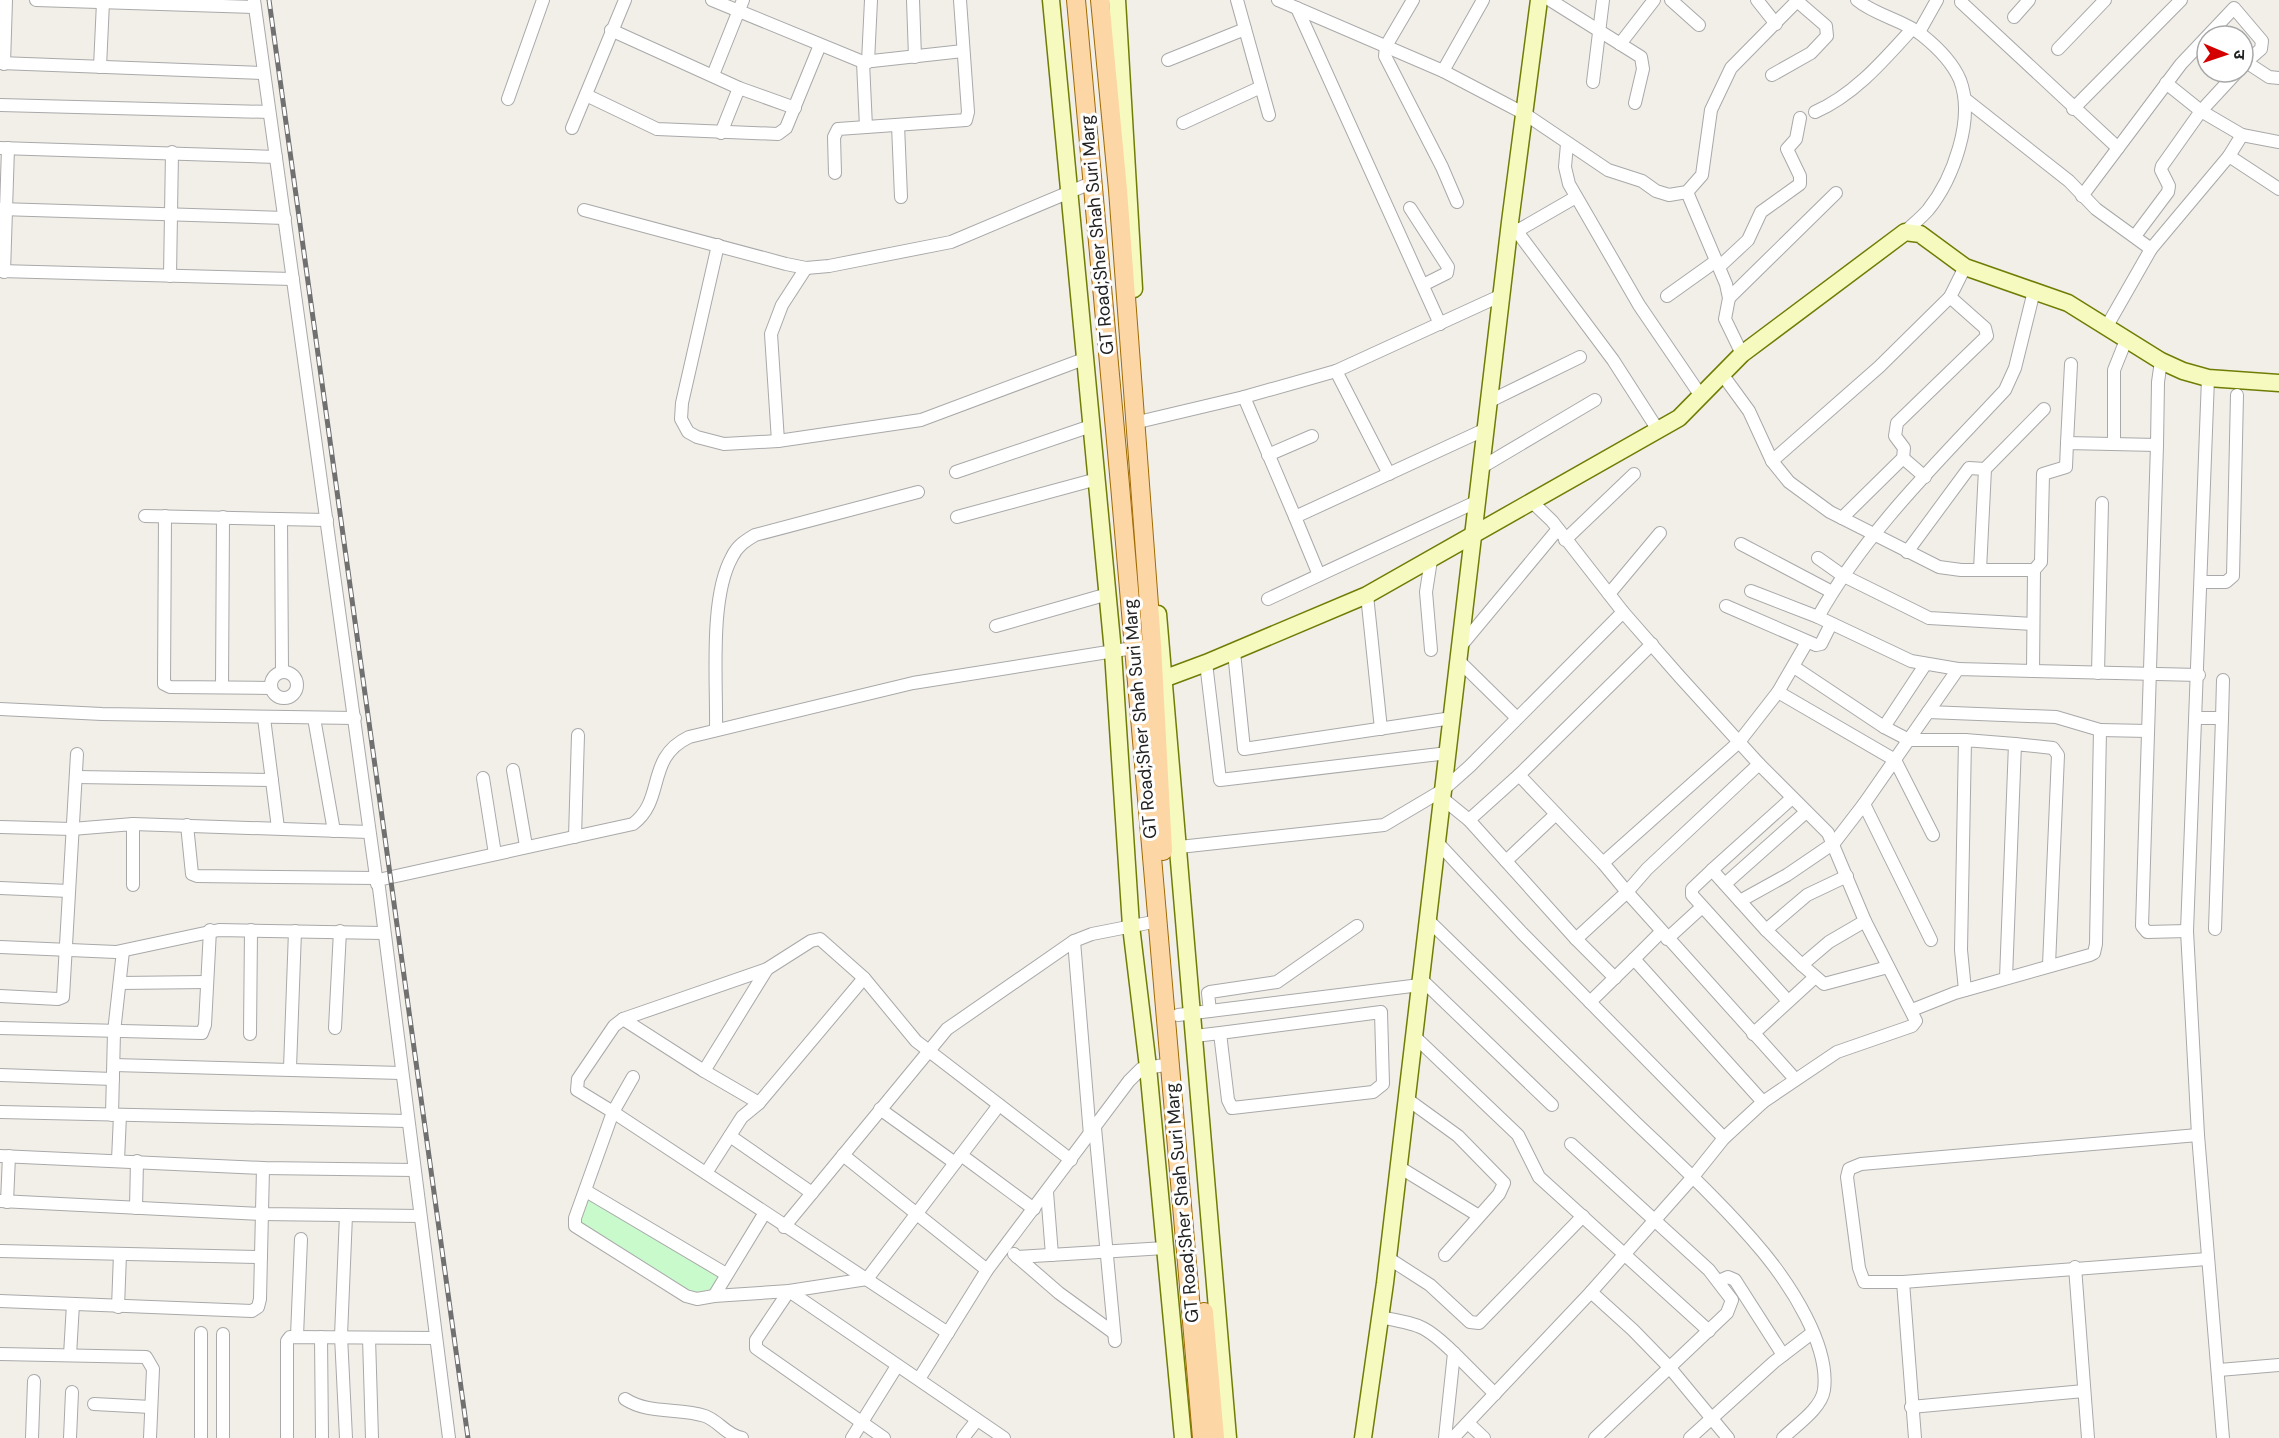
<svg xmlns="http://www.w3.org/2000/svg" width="2279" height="1438" viewBox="0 0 2279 1438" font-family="'DM Sans','Noto Sans Devanagari',sans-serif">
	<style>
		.park { fill: #c8facc }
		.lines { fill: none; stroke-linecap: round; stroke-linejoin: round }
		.street-casing { stroke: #a9a9a9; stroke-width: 14 }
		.secondary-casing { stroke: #707d05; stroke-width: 19 }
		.primary-casing { stroke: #a06b00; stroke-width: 20 }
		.street { stroke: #fff; stroke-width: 12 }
		.secondary { stroke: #f7fabf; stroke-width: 16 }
		.primary { stroke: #fcd6a4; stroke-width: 18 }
		.rail-casing { stroke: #707070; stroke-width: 5 }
		.rail { stroke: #fff; stroke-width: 3; stroke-dasharray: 9; stroke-linecap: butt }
		.labels { text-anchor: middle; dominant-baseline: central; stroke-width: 6; stroke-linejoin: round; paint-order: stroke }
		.street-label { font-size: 18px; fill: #222; stroke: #fff }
	</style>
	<rect width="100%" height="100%" fill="#f2efe9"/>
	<!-- park -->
	<path class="park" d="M590,1196L718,1275L712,1290L698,1297L577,1223Z"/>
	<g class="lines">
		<!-- street casing -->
		<g class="street-casing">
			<g id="street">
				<path d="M36,0L254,7"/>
				<path d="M254,0L377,884"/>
				<path d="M712,0L863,62"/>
				<path d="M913,0L915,57"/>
				<path d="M1237,0L1269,115"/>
				<path d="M1278,0L1443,71L1525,114L1608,170L1642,181L1656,191L1669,195L1687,192L1702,175L1711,110L1731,68L1798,0"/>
				<path d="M1413,0L1386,46L1385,56L1442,167L1457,202"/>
				<path d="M1550,0L1641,57L1643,69L1635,103"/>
				<path d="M1671,0L1699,25"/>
				<path d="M1757,0L1776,24"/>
				<path d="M1857,0C1876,16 1902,19 1922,35C1937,47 1952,61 1960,80C1975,119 1953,179 1928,210C1921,218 1912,225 1905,232"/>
				<path d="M1961,2L2118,148"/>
				<path d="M1297,8L1440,324"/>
				<path d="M2014,17L2029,0"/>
				<path d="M611,30L739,88L795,108"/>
				<path d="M1919,32L1937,0"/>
				<path d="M1620,44L1654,0"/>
				<path d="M2058,49L2105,0"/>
				<path d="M1168,60L1245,29"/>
				<path d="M868,62L871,0"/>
				<path d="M0,63L263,73"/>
				<path d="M4,64L6,0"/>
				<path d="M100,67L103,2"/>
				<path d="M1443,71L1483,0"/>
				<path d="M713,75L743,0"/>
				<path d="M1772,75L1811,53L1827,36L1826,26L1797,1"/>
				<path d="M1593,82L1603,0"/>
				<path d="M586,95L657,129L778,134L786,128L820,45"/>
				<path d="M508,99L543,0"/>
				<path d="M1965,99L2069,181L2096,209L2151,249L2107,326"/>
				<path d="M0,105L269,112"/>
				<path d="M2073,109L2181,0"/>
				<path d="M1815,112C1854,95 1883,61 1912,29"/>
				<path d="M1183,123L1261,87"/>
				<path d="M898,125L901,197"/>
				<path d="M866,127L863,62L963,51"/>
				<path d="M572,128L625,0"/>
				<path d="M721,133L739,88"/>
				<path d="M2242,135L2279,142"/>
				<path d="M1567,144L1565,167L1569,184L1639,305L1701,396"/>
				<path d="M0,148L276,157"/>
				<path d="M2229,156L2279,189"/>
				<path d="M835,173L834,137L838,129L966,120L968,112L960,0"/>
				<path d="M1687,192L1726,284L1729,298L1725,319L1742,354"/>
				<path d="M2082,196L2181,64L2234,8L2262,41L2261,49L2246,62L2269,77L2279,78"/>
				<path d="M1410,208L1448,267L1447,273L1423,285"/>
				<path d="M0,209L285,218"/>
				<path d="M584,210L786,264L806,268L829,266L951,242L1091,183"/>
				<path d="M1510,222L1613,360L1658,430"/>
				<path d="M1517,231L1576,197"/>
				<path d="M2135,236L2168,192L2169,186L2161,170L2162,166L2201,111L2166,83"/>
				<path d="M718,245L682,403L681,419L688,432L697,437L724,444L778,441L921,420L1084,359"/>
				<path d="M2151,249L2229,156L2242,135L2201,111L2237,72"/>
				<path d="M1719,267L1748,240L1761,212L1800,184V176L1787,149L1796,139L1800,118"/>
				<path d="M0,271L293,279"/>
				<path d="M4,272L8,148"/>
				<path d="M170,276L172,152"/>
				<path d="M1667,296L1716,261"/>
				<path d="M1729,298L1836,193"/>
				<path d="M1336,371L1389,474"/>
				<path d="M1722,374L1749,411L1772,461L1789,482L1830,512L1939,567L1961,570H2034L2041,562L2043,474L2066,467L2067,443L2157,445L2158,382L2161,361"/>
				<path d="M2208,378L2187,931L2198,1135L2223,1438"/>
				<path d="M1244,397L1295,517L1486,429"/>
				<path d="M1490,401L1580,357"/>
				<path d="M1134,423L1244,397L1336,371L1502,295"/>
				<path d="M778,441L771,334L782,305L806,268"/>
				<path d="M2067,443L2071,364"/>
				<path d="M2114,444V370L2126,340"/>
				<path d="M2157,445L2142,926L2147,932L2187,931"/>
				<path d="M1268,455L1312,436"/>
				<path d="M1903,458L1925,477"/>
				<path d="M1772,461L1879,367L1950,297"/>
				<path d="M1482,467L1595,400"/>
				<path d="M956,472L1091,426"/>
				<path d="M145,516L327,520"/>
				<path d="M165,516L164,684L170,687L271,688"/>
				<path d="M957,517L1097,479"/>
				<path d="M1295,517L1319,575"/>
				<path d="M1842,518L1903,458L1904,448L1895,436L1897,423L1987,336L1985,328L1950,297L1965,267"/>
				<path d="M281,519L282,671"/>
				<path d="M1565,540L1634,474"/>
				<path d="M1741,544L1832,592"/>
				<path d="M1907,552L1969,468L1985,469L2044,409"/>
				<path d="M1818,558L1842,575L1929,618L2033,624"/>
				<path d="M1980,570L1985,469"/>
				<path d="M2201,582H2226L2233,576L2237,395"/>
				<path d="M1751,591L1818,617"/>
				<path d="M1609,594L1660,533"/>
				<path d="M1367,595L1381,729"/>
				<path d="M1268,599L1478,501"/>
				<path d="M1726,606L1816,645L1821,644L1831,624"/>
				<path d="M996,626L1108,594"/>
				<path d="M1460,647L1558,529"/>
				<path d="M1431,650L1426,592L1431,560"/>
				<path d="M1234,652L1244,749L1452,718"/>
				<path d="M1458,660L1517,718"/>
				<path d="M1206,663L1220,780L1448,753"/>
				<path d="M1794,667L1884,727L1909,740H1965"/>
				<path d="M1958,669L1911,661L1818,617C1866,531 1938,462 2005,390L2015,368L2034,291"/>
				<path d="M2033,671L2199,675"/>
				<circle cx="284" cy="685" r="13"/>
				<path d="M2098,673L2102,503"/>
				<path d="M222,687L223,517"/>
				<path d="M1778,692L1895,760L1933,835"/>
				<path d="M0,709L102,714L355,718"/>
				<path d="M264,718L278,828"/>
				<path d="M314,718L334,831"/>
				<path d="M2196,718H2222L2215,929"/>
				<path d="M2222,718L2223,680"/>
				<path d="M1884,727L1925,665"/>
				<path d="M716,730C717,682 709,598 732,557C737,546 745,541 755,535L918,492"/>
				<path d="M2100,730L2148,731"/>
				<path d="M1759,764L1647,869L1627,892L1603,863L1739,742L1778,692L1807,642"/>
				<path d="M513,770L526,846"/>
				<path d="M1519,775L1603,863"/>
				<path d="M76,777L272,780"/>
				<path d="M483,778L495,854"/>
				<path d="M1442,798L1469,820L1576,939L1627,892L1795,1079"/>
				<path d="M1864,804L1931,940"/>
				<path d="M1469,820L1519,775L1652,644"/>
				<path d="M133,824L369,832"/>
				<path d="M187,825L192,874L197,876L376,878"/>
				<path d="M0,827L72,829L133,824V885"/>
				<path d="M575,837L578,735"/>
				<path d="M1437,842L1522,933L1724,1138"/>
				<path d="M1170,848L1384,825L1443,790L1470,766L1623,612"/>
				<path d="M1506,861L1556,814"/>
				<path d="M1712,870L1692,889V895L1788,1001"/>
				<path d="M1725,884L1806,812"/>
				<path d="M0,888L69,891"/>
				<path d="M1740,901L1787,875L1834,843L1864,804L1958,669L2033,671L2034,570"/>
				<path d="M1428,920C1497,988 1567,1055 1636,1123C1679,1164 1725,1206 1763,1252C1790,1285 1830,1345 1824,1390C1821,1409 1796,1425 1783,1438"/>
				<path d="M1865,921L1829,942L1802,965L1824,984L1888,967"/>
				<path d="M1766,930L1712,870L1792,798"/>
				<path d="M1661,932L1634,959L1763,1102"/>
				<path d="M1576,939L1615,978"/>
				<path d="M1667,939L1702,907"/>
				<path d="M1074,941L1090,1135"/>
				<path d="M0,947L116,952L219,930L383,933"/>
				<path d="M1802,965L1766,930L1807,895L1847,876"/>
				<path d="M2006,978L2015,744L2053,748L2058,755L2049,965"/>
				<path d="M1421,979L1552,1105"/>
				<path d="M120,983L207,982"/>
				<path d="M1965,990L1961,950L1965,740L2015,744"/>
				<path d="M0,996L58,999L63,997L77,754"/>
				<path d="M1590,1002L1634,959"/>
				<path d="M1912,1010L1955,993L2090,955L2094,953L2096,944L2100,730L2056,717L1928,712"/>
				<path d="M1210,1011L1208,993L1210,992L1277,982L1357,926"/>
				<path d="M1178,1015L1420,985"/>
				<path d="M623,1019L704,1071"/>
				<path d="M0,1028L202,1033L205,1025L210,930"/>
				<path d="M335,1028L340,931"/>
				<path d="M250,1034L251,930"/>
				<path d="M1753,1034L1814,978"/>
				<path d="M1413,1035L1518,1135L1539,1177L1709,1331"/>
				<path d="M1195,1036L1220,1033L1381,1012L1383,1084L1373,1092L1232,1108L1228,1100L1220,1033"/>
				<path d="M114,1065L401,1073"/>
				<path d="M290,1068L295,931"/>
				<path d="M0,1075L113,1079"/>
				<path d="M633,1077L613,1112L575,1218V1226L686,1296L697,1299L714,1296"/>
				<path d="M1407,1099L1458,1136L1504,1183L1499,1194L1445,1255"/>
				<path d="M759,1103L704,1071L767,969"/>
				<path d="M880,1109L955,1163"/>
				<path d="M0,1112L407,1121"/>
				<path d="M112,1115L114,1032L123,951"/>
				<path d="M1095,1128L1115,1341"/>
				<path d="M2198,1135L1861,1164L1849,1169L1847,1177L1859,1268L1864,1282H1903L2207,1259"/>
				<path d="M730,1136L812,1193"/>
				<path d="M1571,1144L1709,1270L1732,1300L1727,1313L1595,1438"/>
				<path d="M843,1155L987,1270"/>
				<path d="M961,1155L1034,1209"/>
				<path d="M0,1156L263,1168L414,1170"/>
				<path d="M118,1160L120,1115"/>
				<path d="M1399,1167L1479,1216"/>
				<path d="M706,1173L742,1117L759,1103L864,978"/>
				<path d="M586,1191L726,1274"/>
				<path d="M1047,1192L1052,1255"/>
				<path d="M0,1201L262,1214L420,1216"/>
				<path d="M7,1202L9,1156"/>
				<path d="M136,1208L137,1161"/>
				<path d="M764,1214L714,1296L789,1291L867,1279L999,1105"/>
				<path d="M784,1227L947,1029L1074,941L1092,934L1158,921"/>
				<path d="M0,1251L261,1257"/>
				<path d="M1014,1254L1059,1293L1114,1333"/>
				<path d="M1017,1257L1165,1248"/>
				<path d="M1388,1258L1430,1285L1470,1322L1479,1323L1583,1216"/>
				<path d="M2075,1267L2088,1438"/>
				<path d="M1719,1281L1728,1277L1735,1280L1783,1355"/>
				<path d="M1903,1282L1915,1438"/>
				<path d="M1591,1292L1633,1330L1670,1368L1728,1438"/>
				<path d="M0,1301L252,1311L258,1307L260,1299L263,1168"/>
				<path d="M118,1307L120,1254"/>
				<path d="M1380,1317C1420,1325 1424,1324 1454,1353L1445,1438"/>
				<path d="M201,1333V1438"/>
				<path d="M948,1333L613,1112L577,1090L578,1079L614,1026L623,1019L767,969L811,941L820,939L864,978L916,1041L1071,1160"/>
				<path d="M297,1336L301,1239"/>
				<path d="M321,1337L322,1438"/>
				<path d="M369,1338L372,1438"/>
				<path d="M1454,1353L1495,1394"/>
				<path d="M0,1354L146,1357L153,1369L150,1438"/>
				<path d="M70,1355L73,1304"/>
				<path d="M2219,1370L2279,1365"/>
				<path d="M919,1379L987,1270L1129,1081L1141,1069L1170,1064"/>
				<path d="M625,1399C650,1415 679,1407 705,1416C719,1421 726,1435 742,1438"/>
				<path d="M94,1404L151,1407"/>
				<path d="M1911,1407L2084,1391"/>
				<path d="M1468,1423L1484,1438"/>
				<path d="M32,1438L34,1381"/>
				<path d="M70,1438L72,1392"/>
				<path d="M223,1438V1334"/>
				<path d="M287,1438V1341L290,1337L436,1338"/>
				<path d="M346,1438L341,1336L346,1215"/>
				<path d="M449,1438L378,880L633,824C666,799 645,758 689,737L913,683L1152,645"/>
				<path d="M852,1438L897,1366"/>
				<path d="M884,1438L756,1348V1340L789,1291L1004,1438"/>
				<path d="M963,1438L977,1420"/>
				<path d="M1453,1438L1591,1292L1692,1178L1724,1138L1763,1102L1837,1052L1912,1026L1916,1021L1865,921L1828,833L1759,764L1680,677L1623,612L1552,521L1531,501"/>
				<path d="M1690,1438L1774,1362L1812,1333"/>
			</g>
		</g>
		<!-- secondary casing -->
		<g class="secondary-casing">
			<g id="secondary">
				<path d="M1051,0L1113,652L1131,926L1148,1067L1183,1438"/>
				<path d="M1117,0L1134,289"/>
				<path d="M1158,614L1228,1438"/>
				<path d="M1155,682L1206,663L1367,595L1679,418L1742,354L1905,232L1920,234L1965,267L2068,303L2161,361L2183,371L2208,378L2279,383"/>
				<path d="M1363,1438L1385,1283L1510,222L1539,0"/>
			</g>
		</g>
		<!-- primary casing -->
		<g class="primary-casing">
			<g id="primary">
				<path d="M1076,0L1120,485L1202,1438"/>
				<path d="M1100,0L1118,190L1152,645L1163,851"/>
				<path d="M1204,1312L1215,1438"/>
			</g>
		</g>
		<!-- street -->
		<use href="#street" class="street"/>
		<!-- secondary -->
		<use href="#secondary" class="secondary"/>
		<!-- primary -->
		<use href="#primary" class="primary"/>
		<!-- rail casing -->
		<g class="rail-casing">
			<path id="rail" d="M269,0L468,1438"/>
		</g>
		<!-- rail -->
		<use href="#rail" class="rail"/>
	</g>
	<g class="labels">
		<!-- street labels -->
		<g class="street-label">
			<text transform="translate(1097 235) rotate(-95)">GT Road;Sher Shah Suri Marg</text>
			<text transform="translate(1140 719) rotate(-95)">GT Road;Sher Shah Suri Marg</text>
			<text transform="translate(1182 1203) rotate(-95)">GT Road;Sher Shah Suri Marg</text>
		</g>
	</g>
	<!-- north arrow -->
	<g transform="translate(2225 54) rotate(92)"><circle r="28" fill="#ffffff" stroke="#a7a7a7" stroke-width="1.5"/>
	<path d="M0-4.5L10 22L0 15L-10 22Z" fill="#d40000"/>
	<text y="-9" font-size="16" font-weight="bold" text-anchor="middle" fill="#222222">उ</text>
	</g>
</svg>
